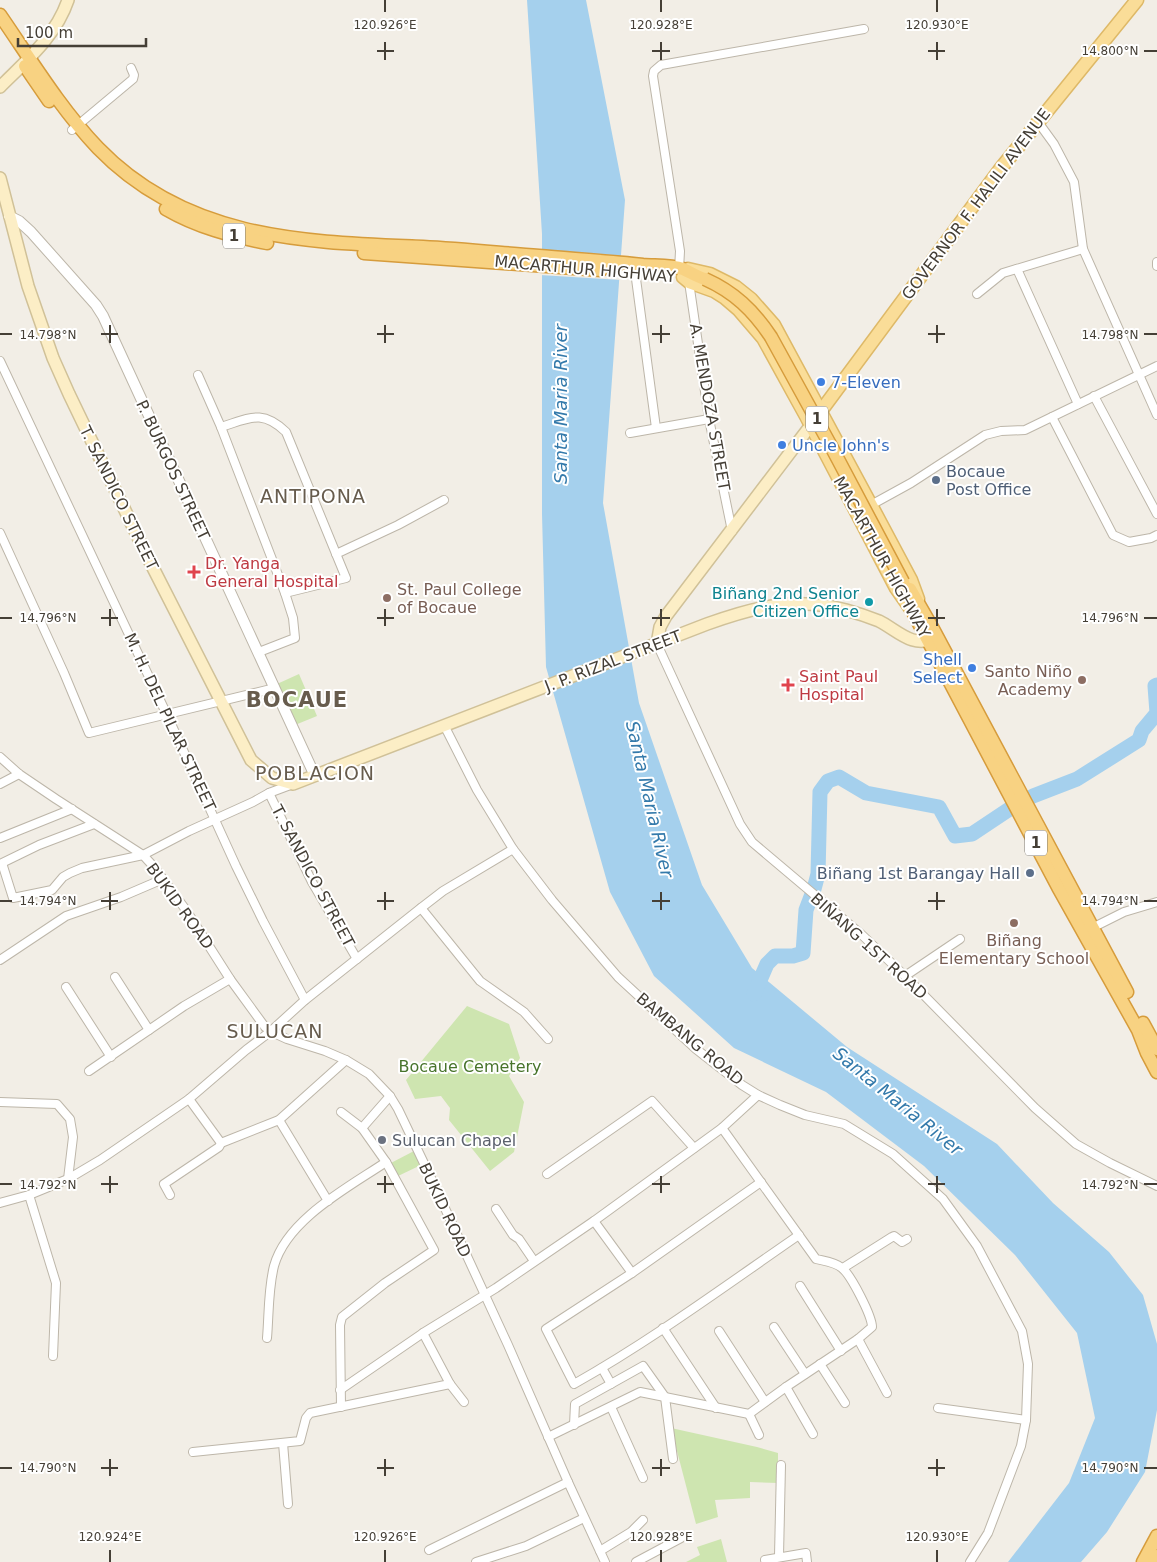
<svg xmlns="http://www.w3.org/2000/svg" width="1157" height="1562" viewBox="0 0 1157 1562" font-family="'DejaVu Sans',sans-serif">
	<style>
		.green { fill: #cee5b0 }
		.water { fill: #a5d0ed }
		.pier { fill: #f2eee6 }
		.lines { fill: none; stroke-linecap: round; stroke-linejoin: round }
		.river { stroke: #a5d0ed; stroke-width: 15 }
		.minor-casing { stroke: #bdb6a9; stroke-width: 10 }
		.tertiary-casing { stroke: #bdb6a9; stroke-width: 12 }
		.secondary-casing { stroke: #d0c198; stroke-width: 14 }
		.primary-casing { stroke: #deb968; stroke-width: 15 }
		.trunk-casing { stroke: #d69c3c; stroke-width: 15 }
		.minor { stroke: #fff; stroke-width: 8 }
		.tertiary { stroke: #fff; stroke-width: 10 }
		.secondary { stroke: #fceec6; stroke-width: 11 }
		.primary { stroke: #fadd98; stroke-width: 12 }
		.trunk { stroke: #f8d282; stroke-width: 12 }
		.trunk-bridge-casing { stroke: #d69c3c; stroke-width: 15; stroke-linecap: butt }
		.trunk-bridge { stroke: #f8d282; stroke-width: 12 }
		.ticks { fill: none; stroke: #453f36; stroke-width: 2 }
		.shop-dot { fill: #3f7fe0; stroke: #fff; stroke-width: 2 }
		.service-dot { fill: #5c6f8a; stroke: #fff; stroke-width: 2 }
		.health-dot { fill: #e0444e; stroke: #fff; stroke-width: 2 }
		.education-dot { fill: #8d6e63; stroke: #fff; stroke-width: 2 }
		.culture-dot { fill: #0f9aa8; stroke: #fff; stroke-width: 2 }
		.worship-dot { fill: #6b7280; stroke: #fff; stroke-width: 2 }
		.labels { text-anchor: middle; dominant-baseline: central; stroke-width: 4; stroke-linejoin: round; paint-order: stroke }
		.shield { fill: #fff; stroke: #7d7972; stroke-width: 1 }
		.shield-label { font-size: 15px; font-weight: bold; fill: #453f36 }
		.street-label { font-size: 16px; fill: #453f36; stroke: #fff }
		.shop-label { font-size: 16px; fill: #366cbe; stroke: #fff; text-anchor: start }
		.service-label { font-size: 16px; fill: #4e5e75; stroke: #fff; text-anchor: start }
		.health-label { font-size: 16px; fill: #be3a42; stroke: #fff; text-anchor: start }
		.education-label { font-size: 16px; fill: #785e54; stroke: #fff; text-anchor: start }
		.culture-label { font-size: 16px; fill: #0d838f; stroke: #fff; text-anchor: end }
		.park-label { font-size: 16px; fill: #48742c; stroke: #fff }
		.worship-label { font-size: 16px; fill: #5b616d; stroke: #fff; text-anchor: start }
		.water-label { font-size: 18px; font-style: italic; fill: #347aab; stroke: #fff }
		.quarter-label { font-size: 19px; letter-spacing: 1px; fill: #675c4d; stroke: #fff }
		.district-label { font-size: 21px; font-weight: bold; letter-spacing: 1px; fill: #675c4d; stroke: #fff }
		.ticks-label { font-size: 12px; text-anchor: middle; fill: #453f36; stroke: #fff; stroke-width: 4; stroke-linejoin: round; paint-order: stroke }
	</style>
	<rect width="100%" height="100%" fill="#f2eee6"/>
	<!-- green -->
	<g class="green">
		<path d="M299,674L317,716L295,725L277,684Z"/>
		<path d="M467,1006L509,1024L520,1058L509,1076L524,1102L514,1152L490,1171L449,1120L450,1108L441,1096L415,1099L406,1080Z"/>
		<path d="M414,1151L421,1165L396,1177L389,1164Z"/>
		<path d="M671,1428L757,1447L778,1453V1483L750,1482V1498L715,1500L718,1517L696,1524Z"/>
		<path d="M721,1539L727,1562H686L700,1555L697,1547Z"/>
	</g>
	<!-- water -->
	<path class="water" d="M527,0H586L625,200L603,503L639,703L702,885L752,968L847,1047L997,1144L1053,1203L1109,1252L1143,1295L1157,1344V1410L1145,1472L1107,1532L1081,1562H1008L1069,1483L1095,1418L1077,1333L1015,1255L924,1166L826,1092L734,1048L654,976L610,892L546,667L542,514V234Z"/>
	<!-- pier -->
	<path class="pier" d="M540,252L623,257L621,280L540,275Z"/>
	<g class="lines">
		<!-- river -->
		<g class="river">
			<path d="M1033,796L1077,779L1139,740L1142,731L1157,713L1155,686L1157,685"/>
			<path d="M754,994L767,964L775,956H793L803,953L806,910L814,889L818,874L820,792L828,781L839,777L866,793L939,807L955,836L972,834L1011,808"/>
		</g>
		<!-- minor casing -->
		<g class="minor-casing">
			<g id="minor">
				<path d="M1038,122L1054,144L1074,182L1083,249L1157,415"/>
				<path d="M72,130L133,79L134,75L131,68"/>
				<path d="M1157,262V266"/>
				<path d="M634,264L656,428"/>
				<path d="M1017,269L1078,404"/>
				<path d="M679,270L680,251L653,76L654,71L661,65L864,29"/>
				<path d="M689,282L709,419L732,531"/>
				<path d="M977,294L1003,273L1083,249"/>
				<path d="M0,361L167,715L236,866L263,921L305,1000"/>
				<path d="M198,375L221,427L285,593L293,618L295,638L259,652"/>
				<path d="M1094,396L1157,514"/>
				<path d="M1052,417L1113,535L1129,542L1151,538L1157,535"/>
				<path d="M221,427C250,418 262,409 286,432L346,578L285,593"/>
				<path d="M630,433L709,419"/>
				<path d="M871,505L911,483L985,435L1001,431L1025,430L1157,366"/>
				<path d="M0,533L64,673L89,733L275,688"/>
				<path d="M336,554L398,525L444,500"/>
				<path d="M657,644L740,824L752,842L861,934L905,976L1035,1108L1076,1144L1110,1163L1157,1186"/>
				<path d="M445,727L477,790L513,849L552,900L618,977L696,1049L742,1085L758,1095L780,1105L805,1115L844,1124L893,1154L943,1199L977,1246L1022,1331L1028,1364L1026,1420L1021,1446L988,1533L970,1562"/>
				<path d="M0,757L19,774L56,799L143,855L154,867L186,910L230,979L265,1027L274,1033L287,1039L325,1051L346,1060L369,1074L390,1096L398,1109L431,1178L508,1345L568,1482L605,1562"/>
				<path d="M0,784L19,774"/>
				<path d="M269,793L312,882L357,959"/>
				<path d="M94,824L39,845L2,863L13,898L52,890L63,877L70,873L82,868L143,855L189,831L253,802L269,793L293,784"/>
				<path d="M0,838L72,809"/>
				<path d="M421,908L480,981L524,1012L548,1039"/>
				<path d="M1090,929L1124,912L1157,902"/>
				<path d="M0,960L66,916L121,897L163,879"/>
				<path d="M905,976L960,939"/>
				<path d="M115,977L149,1030"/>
				<path d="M66,987L111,1057"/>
				<path d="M89,1071L184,1006L230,979"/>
				<path d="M0,1102L57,1104L70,1119L73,1137L68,1179"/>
				<path d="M341,1112L362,1128L390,1096"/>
				<path d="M279,1120L328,1201"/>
				<path d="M221,1143L279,1120L346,1060"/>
				<path d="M547,1174L652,1101L694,1148"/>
				<path d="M761,1182L632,1273L546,1329L574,1384C652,1340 725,1286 799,1235"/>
				<path d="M29,1195L56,1283L53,1356"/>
				<path d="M170,1195L164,1184L219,1147L221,1143L189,1099"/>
				<path d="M0,1203L29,1195L68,1179L100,1160L189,1099L246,1050L271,1031L305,1000L421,908L443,891L513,849"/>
				<path d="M496,1209L513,1235L519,1239L534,1261"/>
				<path d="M594,1221L632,1273"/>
				<path d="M843,1268L892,1237L894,1236L902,1242L907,1239"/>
				<path d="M800,1286L841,1351"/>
				<path d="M774,1327L805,1374"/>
				<path d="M663,1328L716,1408"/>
				<path d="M719,1331L765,1402"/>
				<path d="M423,1333L450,1384L464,1402"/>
				<path d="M267,1338C269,1315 268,1290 274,1266C287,1219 349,1187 386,1162"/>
				<path d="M858,1339L887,1393"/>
				<path d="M820,1364L845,1403"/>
				<path d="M602,1368L611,1384"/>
				<path d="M786,1387L813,1434"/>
				<path d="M340,1390L423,1333L496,1288L594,1221L722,1128L758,1095"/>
				<path d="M341,1407L340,1325L342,1317L385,1283L434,1250L386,1162L362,1128"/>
				<path d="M611,1407L643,1478"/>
				<path d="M938,1408L1026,1420"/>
				<path d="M749,1414L759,1435"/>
				<path d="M574,1425L575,1404L643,1366L665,1397L673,1459"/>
				<path d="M548,1437L640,1392L749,1414L786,1387L858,1339L872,1327C872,1316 851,1275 842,1268C835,1262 824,1261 816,1259L722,1128"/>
				<path d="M283,1443L288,1504"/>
				<path d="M193,1452L300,1441L306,1418L310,1413L450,1384"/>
				<path d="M429,1550L568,1482"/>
				<path d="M600,1551L631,1532L643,1520"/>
				<path d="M779,1556L781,1465"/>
				<path d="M765,1560L806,1553L807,1562"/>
				<path d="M476,1562L526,1546L584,1518"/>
				<path d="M636,1562L681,1538"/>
			</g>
		</g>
		<!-- tertiary casing -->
		<g class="tertiary-casing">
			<path id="tertiary" d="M9,216L19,221L31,232L96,305L103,316L315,776"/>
		</g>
		<!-- secondary casing -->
		<g class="secondary-casing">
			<g id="secondary">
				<path d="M0,87C26,61 56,36 68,0"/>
				<path d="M0,178L28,286L53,358L69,394L147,556L251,760L272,778L293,784L707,624C754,607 796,596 846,610C857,613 869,617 879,621C897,630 913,649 934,638"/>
				<path d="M657,644L660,627L666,616L811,425"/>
			</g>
		</g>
		<!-- primary casing -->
		<g class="primary-casing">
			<g id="primary">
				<path d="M688,269L710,274L736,287L751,299L774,325L871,505L911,580L918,599"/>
				<path d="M683,277L689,282L714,291L725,298L739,310L763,338L806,416L896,588L910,608"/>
				<path d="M821,411L1001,168L1137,0"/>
			</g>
		</g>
		<!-- trunk casing -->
		<g class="trunk-casing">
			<g id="trunk">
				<path d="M0,15C31,60 60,108 98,148C187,240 304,242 423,247C461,249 500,253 539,256C573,259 608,261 643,265C656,266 671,265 683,269C690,272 697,277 705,279"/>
				<path d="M25,66L49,101"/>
				<path d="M166,209C197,227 231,236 267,243"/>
				<path d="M364,253L601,270"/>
				<path d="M903,582L914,614L1058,887L1138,1030L1147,1053L1157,1072"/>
				<path d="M910,589L933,629L1127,992"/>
				<path d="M1143,1023L1157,1049"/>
				<path d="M1143,1562L1157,1536"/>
				<path d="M1154,1562L1157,1556"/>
			</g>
		</g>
		<!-- minor -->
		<use href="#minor" class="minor"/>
		<!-- tertiary -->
		<use href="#tertiary" class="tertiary"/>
		<!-- secondary -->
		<use href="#secondary" class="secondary"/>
		<!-- primary -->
		<use href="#primary" class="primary"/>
		<!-- trunk -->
		<use href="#trunk" class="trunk"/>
		<!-- trunk-bridge casing -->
		<g class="trunk-bridge-casing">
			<path id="trunk-bridge" d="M705,279C734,292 753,310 771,337L832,448L903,582"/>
		</g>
		<!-- trunk-bridge -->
		<use href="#trunk-bridge" class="trunk-bridge"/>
	</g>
	<!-- ticks -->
	<path class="ticks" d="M385,0V12M661,0V12M937,0V12M385,42V60M661,42V60M937,42V60M377,51H394M652,51H670M928,51H945M1144,51H1157M110,325V343M385,325V343M661,325V343M937,325V343M0,334H12M101,334H118M377,334H394M652,334H670M928,334H945M1144,334H1157M110,609V626M385,609V626M661,609V626M937,609V626M0,618H12M101,618H118M377,618H394M652,618H670M928,618H945M1144,618H1157M110,892V910M385,892V910M661,892V910M937,892V910M0,901H12M101,901H118M377,901H394M652,901H670M928,901H945M1144,901H1157M110,1176V1193M385,1176V1193M661,1176V1193M937,1176V1193M0,1184H12M101,1184H118M377,1184H394M652,1184H670M928,1184H945M1144,1184H1157M110,1459V1476M385,1459V1476M661,1459V1476M937,1459V1476M0,1468H12M101,1468H118M377,1468H394M652,1468H670M928,1468H945M1144,1468H1157M110,1550V1562M385,1550V1562M661,1550V1562M937,1550V1562"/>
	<!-- markers -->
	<g class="shop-dot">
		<circle cx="821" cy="382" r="5"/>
		<circle cx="782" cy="445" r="5"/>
		<circle cx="972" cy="668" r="5"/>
	</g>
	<g class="service-dot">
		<circle cx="936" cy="480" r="5"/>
		<circle cx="1030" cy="873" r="5"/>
	</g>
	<g class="health-dot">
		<path d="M191.5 564.5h5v5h5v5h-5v5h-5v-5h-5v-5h5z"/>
		<path d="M785.5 677.5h5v5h5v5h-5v5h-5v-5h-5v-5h5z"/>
	</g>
	<g class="education-dot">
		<circle cx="387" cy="598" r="5"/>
		<circle cx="1082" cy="680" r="5"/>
		<circle cx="1014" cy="923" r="5"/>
	</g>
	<circle class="culture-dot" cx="869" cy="602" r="5"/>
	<circle class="worship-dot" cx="382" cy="1140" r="5"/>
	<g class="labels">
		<!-- shield labels -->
		<g class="shield">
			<rect x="223" y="223.5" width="22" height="25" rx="4"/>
			<rect x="806" y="406.5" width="22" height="25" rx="4"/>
			<rect x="1025" y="830.5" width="22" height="25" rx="4"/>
		</g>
		<g class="shield-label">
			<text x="234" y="236">1</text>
			<text x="817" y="419">1</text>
			<text x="1036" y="843">1</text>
		</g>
		<!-- street labels -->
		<g class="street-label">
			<text transform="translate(976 204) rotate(-53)">GOVERNOR F. HALILI AVENUE</text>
			<text transform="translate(585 269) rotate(5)">MACARTHUR HIGHWAY</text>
			<text transform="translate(710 407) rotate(80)">A. MENDOZA STREET</text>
			<text transform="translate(173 470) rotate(65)">P. BURGOS STREET</text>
			<text transform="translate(119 498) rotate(64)">T. SANDICO STREET</text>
			<text transform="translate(882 557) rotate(61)">MACARTHUR HIGHWAY</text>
			<text transform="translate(613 661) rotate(-21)">J. P. RIZAL STREET</text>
			<text transform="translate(170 722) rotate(65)">M. H. DEL PILAR STREET</text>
			<text transform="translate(313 876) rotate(62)">T. SANDICO STREET</text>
			<text transform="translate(180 906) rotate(54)">BUKID ROAD</text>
			<text transform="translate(869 946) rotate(42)">BIÑANG 1ST ROAD</text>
			<text transform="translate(690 1039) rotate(40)">BAMBANG ROAD</text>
			<text transform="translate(445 1210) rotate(65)">BUKID ROAD</text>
		</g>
		<!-- shop labels -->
		<g class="shop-label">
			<text x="831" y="382">7-Eleven</text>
			<text x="792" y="445">Uncle John's</text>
			<text x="962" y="659" text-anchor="end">Shell<tspan x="962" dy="18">Select</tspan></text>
		</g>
		<!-- service labels -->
		<g class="service-label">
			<text x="946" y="471">Bocaue<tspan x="946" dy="18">Post Office</tspan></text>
			<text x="1020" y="873" text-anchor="end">Biñang 1st Barangay Hall</text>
		</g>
		<!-- health labels -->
		<g class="health-label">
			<text x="205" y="563">Dr. Yanga<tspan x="205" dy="18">General Hospital</tspan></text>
			<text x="799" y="676">Saint Paul<tspan x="799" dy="18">Hospital</tspan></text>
		</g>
		<!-- education labels -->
		<g class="education-label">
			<text x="397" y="589">St. Paul College<tspan x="397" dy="18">of Bocaue</tspan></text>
			<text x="1072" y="671" text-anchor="end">Santo Niño<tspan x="1072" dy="18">Academy</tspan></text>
			<text x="1014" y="940" text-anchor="middle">Biñang<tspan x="1014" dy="18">Elementary School</tspan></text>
		</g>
		<!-- culture labels -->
		<g class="culture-label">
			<text x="859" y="593">Biñang 2nd Senior<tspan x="859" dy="18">Citizen Office</tspan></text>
		</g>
		<!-- park labels -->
		<g class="park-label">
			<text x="470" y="1066">Bocaue Cemetery</text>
		</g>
		<!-- worship labels -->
		<g class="worship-label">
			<text x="392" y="1140">Sulucan Chapel</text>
		</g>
		<!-- water labels -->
		<g class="water-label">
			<text transform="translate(560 404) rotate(-90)">Santa Maria River</text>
			<text transform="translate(650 799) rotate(77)">Santa Maria River</text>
			<text transform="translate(898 1101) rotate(39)">Santa Maria River</text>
		</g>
		<!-- quarter labels -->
		<g class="quarter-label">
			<text x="313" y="496">ANTIPONA</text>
			<text x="315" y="773">POBLACION</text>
			<text x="275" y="1031">SULUCAN</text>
		</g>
		<!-- district labels -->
		<g class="district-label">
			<text x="297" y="700">BOCAUE</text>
		</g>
	</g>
	<g class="ticks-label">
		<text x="385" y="29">120.926°E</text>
		<text x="661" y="29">120.928°E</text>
		<text x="937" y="29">120.930°E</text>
		<text x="1110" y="55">14.800°N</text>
		<text x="48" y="339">14.798°N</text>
		<text x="1110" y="339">14.798°N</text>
		<text x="48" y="622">14.796°N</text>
		<text x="1110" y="622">14.796°N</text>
		<text x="48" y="905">14.794°N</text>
		<text x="1110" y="905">14.794°N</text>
		<text x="48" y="1189">14.792°N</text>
		<text x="1110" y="1189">14.792°N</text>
		<text x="48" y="1472">14.790°N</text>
		<text x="1110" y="1472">14.790°N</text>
		<text x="110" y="1541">120.924°E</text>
		<text x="385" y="1541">120.926°E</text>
		<text x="661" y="1541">120.928°E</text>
		<text x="937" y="1541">120.930°E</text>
	</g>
	<!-- scale -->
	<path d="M18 38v8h128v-8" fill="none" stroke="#453f36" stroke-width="2.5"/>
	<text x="25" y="38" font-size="15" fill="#453f36" stroke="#ffffff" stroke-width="4" paint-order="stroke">100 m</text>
</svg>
